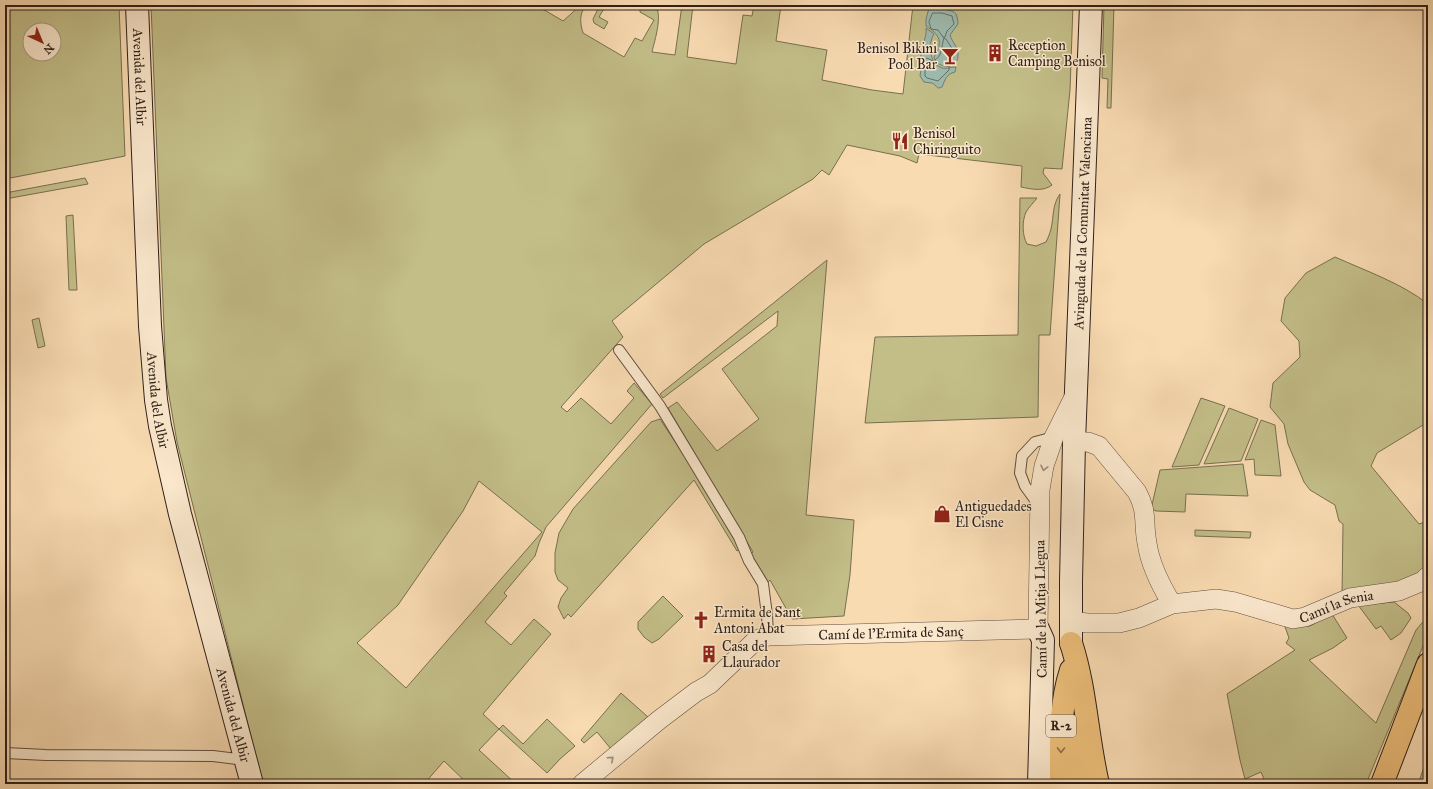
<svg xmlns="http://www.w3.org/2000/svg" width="1433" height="789" viewBox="0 0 1433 789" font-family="'IM FELL Great Primer',serif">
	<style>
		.green { fill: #c3be88; stroke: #786f50; fill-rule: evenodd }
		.water { fill: #9ebbb0; stroke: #717d74 }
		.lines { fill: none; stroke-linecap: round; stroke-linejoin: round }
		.shore { stroke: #666e64; stroke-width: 1 }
		.lane-casing { stroke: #614f3f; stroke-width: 12 }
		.street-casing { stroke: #614f3f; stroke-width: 20 }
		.secondary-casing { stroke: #2e2019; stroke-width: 24 }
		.highway-casing { stroke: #2e2019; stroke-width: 24 }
		.lane { stroke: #fbe8cd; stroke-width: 10 }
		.street { stroke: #fbe8cd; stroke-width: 19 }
		.secondary { stroke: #fbe8cd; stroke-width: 22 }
		.highway { stroke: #ecbe79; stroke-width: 22 }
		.oneway { stroke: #9f8e7c }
		.oneway2 { stroke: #8d6f49 }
		.labels { text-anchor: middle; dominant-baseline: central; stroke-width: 3; stroke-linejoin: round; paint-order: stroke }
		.shield { fill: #fbe8cd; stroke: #6c5c4f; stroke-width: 1 }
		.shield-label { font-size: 13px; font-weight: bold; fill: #2e2019 }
		.poi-label { font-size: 14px; fill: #2e2019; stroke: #fbe8cd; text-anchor: start }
		.street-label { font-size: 14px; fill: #2e2019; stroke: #fbe8cd }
	</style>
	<rect width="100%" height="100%" fill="#f9dbb2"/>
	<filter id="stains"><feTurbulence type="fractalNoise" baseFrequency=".005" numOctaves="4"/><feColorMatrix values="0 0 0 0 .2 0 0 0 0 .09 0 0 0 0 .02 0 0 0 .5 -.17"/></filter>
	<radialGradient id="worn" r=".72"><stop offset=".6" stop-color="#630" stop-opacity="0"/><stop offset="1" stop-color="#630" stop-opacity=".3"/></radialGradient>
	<!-- green -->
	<g class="green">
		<path d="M5,5H119L125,156L5,179ZM30,30H54V54H30Z"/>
		<path d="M151,5H536L563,21L581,5H586C579,14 580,23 583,33L624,57L635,38L642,41L654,20L640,12V5H655C663,15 655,39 652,52L675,55L682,5H693L687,57L736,64L743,15L752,16L754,5H781L776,41L827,50L822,80L872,90L903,94L913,5H1073L1070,90L1062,169L1044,168L1043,173L1052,185C1043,192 1031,189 1021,187L1022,166L919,154L917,163L900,156L847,145L829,175L822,170L813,179L704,244L612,321L623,337L561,407L567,412L581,398L611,424L634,398L627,391L634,383L652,404L546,527L539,543L535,556L504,593L507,596L485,622L511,645L534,619L551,634L483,714L499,729L503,725L523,744L547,719L575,746L560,759L547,773L499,729L479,750L516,784H468L444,761L424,784H263L177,442L166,378ZM479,481L542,532L406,688L357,643L398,605L463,511Z"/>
		<path d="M600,5H606L599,17L608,22L604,29L594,23L593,19Z"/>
		<path d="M1104,5H1114L1111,108H1107L1108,79L1102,78Z"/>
		<path d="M85,178L88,184L5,199V193Z"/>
		<path d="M1060,194L1050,335H1039L1038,417L865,423L875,337L1018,335L1020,198H1037C1034,202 1029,207 1026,212C1022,221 1022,235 1027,244L1036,246L1046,242C1048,238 1050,233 1051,229C1054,216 1052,205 1060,194Z"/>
		<path d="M73,215L77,290H69L66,216Z"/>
		<path d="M1335,257C1366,271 1401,283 1428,304V422L1377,453L1371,466L1419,524L1428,521V567L1426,570L1418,577L1342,596L1343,524L1339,521L1335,505L1310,490L1304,482L1288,444L1284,424L1270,407L1273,383L1300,357L1299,341L1281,321L1285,298L1306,273Z"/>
		<path d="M827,260L806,515L854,520L850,575L844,616L792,619L770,580L768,582L751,554L753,552L668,408L677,402L717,451L759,419L722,369L777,326L778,311L663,398L660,394Z"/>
		<path d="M39,318L45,346L38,348L32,320Z"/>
		<path d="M1201,398L1225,406L1199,465L1172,467Z"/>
		<path d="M1229,408L1258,419L1241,461L1204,464Z"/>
		<path d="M660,419L695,472L740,549L737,551L694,480L571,617L568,614L564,619L558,607L561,598L568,588L558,580L555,572V553L559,533L573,509L651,422Z"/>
		<path d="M1261,420L1275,425L1281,476L1255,475L1254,459L1245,460Z"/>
		<path d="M1243,464L1248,496L1186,494L1185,512L1156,511L1151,509L1160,470Z"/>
		<path d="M1195,530L1251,532L1250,538L1195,536Z"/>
		<path d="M663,596L683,616L659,639L652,643L644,637L638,629V622Z"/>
		<path d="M1394,602L1408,613L1411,618L1401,633L1391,640L1381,626L1376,629L1358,605Z"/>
		<path d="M1332,614L1347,638L1333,648L1309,660L1376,723L1416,630L1428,616V634L1366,784H1266L1261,772L1245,779L1240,760L1227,694L1295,650L1286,643L1289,638L1284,624L1310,626Z"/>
		<path d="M621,693L648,717L611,749L597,732L584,743L581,740Z"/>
		<path d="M1428,756V784H1418Z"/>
	</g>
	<!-- water -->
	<g class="water">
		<path d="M929,8C935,8 953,9 956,14C957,16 958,21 958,24L950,35C952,42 959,48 958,56C957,70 937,69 934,57C944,42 939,34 926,26V19Z"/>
		<path d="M926,28L934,34C928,43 929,62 940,67C945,70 950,67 956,67L955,72C946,74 945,80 942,87C936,90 937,85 932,83L924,82L920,76C922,68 920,62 921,54C922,45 927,37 926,28Z"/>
	</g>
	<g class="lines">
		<!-- shore -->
		<g class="shore">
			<path d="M933,13H942L952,16L954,24L947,31L945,37H943L938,30L931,29L929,22Z"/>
			<path d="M944,38L946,39L953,50L954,56L949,64V70L938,81L927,78L925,76V60L927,58L933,61C943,57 941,46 944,38Z"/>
		</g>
		<!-- lane casing -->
		<g class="lane-casing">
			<g id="lane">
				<path d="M619,350L660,406L739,537L749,561L763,584L767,615L768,636"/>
				<path d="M1038,504L1025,486L1020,473L1022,456L1035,442L1054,437"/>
				<path d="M5,753L46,755L213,756L245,760"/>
			</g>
		</g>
		<!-- street casing -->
		<g class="street-casing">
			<g id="street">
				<path d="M1074,442H1088L1099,446L1137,492C1148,512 1143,523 1147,543C1150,565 1161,586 1172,604"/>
				<path id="s1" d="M1071,621L1087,623H1119L1139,618L1172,604L1216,599L1235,602L1293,619L1305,617L1350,598L1399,591L1423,581L1428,576"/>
				<path id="s2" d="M582,784L659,720L696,692L710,684L756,640L768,636L1038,629L1040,490L1044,466L1054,437L1075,395"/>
			</g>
		</g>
		<!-- secondary casing -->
		<g class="secondary-casing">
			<g id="secondary">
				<path id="s3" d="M137,5L150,326L156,400L160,426L180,514L252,784"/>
				<path d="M1038,629L1043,640L1039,784"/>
				<path id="s4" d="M1071,643V581L1074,442L1091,5"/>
			</g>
		</g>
		<!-- highway casing -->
		<g class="highway-casing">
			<g id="highway">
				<path d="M1071,643C1086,689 1087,737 1098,784"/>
				<path d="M1075,726L1080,784"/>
				<path d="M1061,784C1061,745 1059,707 1071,670"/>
				<path d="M1382,784L1428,664"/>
			</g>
		</g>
		<!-- lane -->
		<use href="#lane" class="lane"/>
		<!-- street -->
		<use href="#street" class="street"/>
		<!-- secondary -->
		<use href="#secondary" class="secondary"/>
		<!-- highway -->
		<use href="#highway" class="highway"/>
	</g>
	<!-- one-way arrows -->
	<defs><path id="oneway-chevron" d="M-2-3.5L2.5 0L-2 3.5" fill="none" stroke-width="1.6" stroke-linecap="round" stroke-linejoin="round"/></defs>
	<g class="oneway">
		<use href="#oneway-chevron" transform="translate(1044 468) rotate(102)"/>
		<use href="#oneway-chevron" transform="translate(611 759) rotate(-42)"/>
	</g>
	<use class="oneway2" href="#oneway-chevron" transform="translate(1061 750) rotate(91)"/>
	<!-- icons -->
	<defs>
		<g id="building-bare" transform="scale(1.38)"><path d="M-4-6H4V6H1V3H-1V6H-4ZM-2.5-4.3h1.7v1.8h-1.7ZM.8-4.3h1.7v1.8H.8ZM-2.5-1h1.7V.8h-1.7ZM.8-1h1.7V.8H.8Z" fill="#8f2418" stroke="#fbe8cd" stroke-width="2.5" paint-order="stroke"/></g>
		<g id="bar-bare" transform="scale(1.38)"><path d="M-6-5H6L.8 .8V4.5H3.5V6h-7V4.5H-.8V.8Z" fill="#8f2418" stroke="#fbe8cd" stroke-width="2.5" paint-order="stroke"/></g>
		<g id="restaurant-bare" transform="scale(1.38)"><path d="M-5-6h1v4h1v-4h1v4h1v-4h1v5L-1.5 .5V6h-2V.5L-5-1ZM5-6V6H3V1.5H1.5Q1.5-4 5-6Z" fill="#8f2418" stroke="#fbe8cd" stroke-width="2.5" paint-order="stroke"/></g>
		<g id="shop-bare" transform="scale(1.38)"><path d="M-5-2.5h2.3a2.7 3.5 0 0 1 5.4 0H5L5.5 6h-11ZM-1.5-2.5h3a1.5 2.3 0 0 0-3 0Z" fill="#8f2418" stroke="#fbe8cd" stroke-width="2.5" paint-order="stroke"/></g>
		<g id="church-bare" transform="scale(1.38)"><path d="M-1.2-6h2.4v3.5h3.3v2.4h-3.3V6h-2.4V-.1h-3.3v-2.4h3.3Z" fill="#8f2418" stroke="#fbe8cd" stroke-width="2.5" paint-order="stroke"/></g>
	</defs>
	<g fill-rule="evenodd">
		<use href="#building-bare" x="995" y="53"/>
		<use href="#bar-bare" x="950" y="56"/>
		<use href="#restaurant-bare" x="900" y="141"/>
		<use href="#shop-bare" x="942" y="514"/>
		<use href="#church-bare" x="701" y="620"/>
		<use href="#building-bare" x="709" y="654"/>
	</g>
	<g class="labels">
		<!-- shield labels -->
		<rect class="shield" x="1046" y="715" width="30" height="22" rx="3"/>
		<g class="shield-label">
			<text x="1061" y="726">R-2</text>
		</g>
		<!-- poi labels -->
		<g class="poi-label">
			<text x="1008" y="45">Reception<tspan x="1008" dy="16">Camping Benisol</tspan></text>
			<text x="937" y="48" text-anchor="end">Benisol Bikini<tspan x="937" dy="16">Pool Bar</tspan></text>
			<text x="913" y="133">Benisol<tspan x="913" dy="16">Chiringuito</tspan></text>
			<text x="955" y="506">Antiguedades<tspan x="955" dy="16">El Cisne</tspan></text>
			<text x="714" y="612">Ermita de Sant<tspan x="714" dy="16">Antoni Abat</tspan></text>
			<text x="722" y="646">Casa del<tspan x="722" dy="16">Llaurador</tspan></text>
		</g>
		<!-- street labels -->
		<g class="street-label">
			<text stroke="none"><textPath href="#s3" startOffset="72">Avenida del Albir</textPath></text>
			<text stroke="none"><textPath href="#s4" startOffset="420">Avinguda de la Comunitat Valenciana</textPath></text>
			<text stroke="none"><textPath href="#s3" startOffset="396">Avenida del Albir</textPath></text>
			<text stroke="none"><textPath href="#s1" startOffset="274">Camí la Senia</textPath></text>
			<text transform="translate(1041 609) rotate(-91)">Camí de la Mitja Llegua</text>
			<text stroke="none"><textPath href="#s2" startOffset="362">Camí de l'Ermita de Sanç</textPath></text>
			<text stroke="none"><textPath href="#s3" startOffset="720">Avenida del Albir</textPath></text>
		</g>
	</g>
	<!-- margin -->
	<rect width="1433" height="789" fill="none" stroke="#f9dbb2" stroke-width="20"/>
	<rect x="6" y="6" width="1421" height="777" fill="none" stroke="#2e2019" stroke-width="2"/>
	<rect x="10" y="10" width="1413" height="769" fill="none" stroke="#2e2019"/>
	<!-- north arrow -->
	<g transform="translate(42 42) rotate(136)"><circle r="19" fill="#fbe8cd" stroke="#a99885"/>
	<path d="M0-3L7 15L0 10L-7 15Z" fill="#8f2418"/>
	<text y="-6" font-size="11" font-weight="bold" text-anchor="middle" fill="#2e2019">N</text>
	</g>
	<rect width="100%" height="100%" filter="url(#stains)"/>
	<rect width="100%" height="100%" fill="url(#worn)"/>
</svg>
